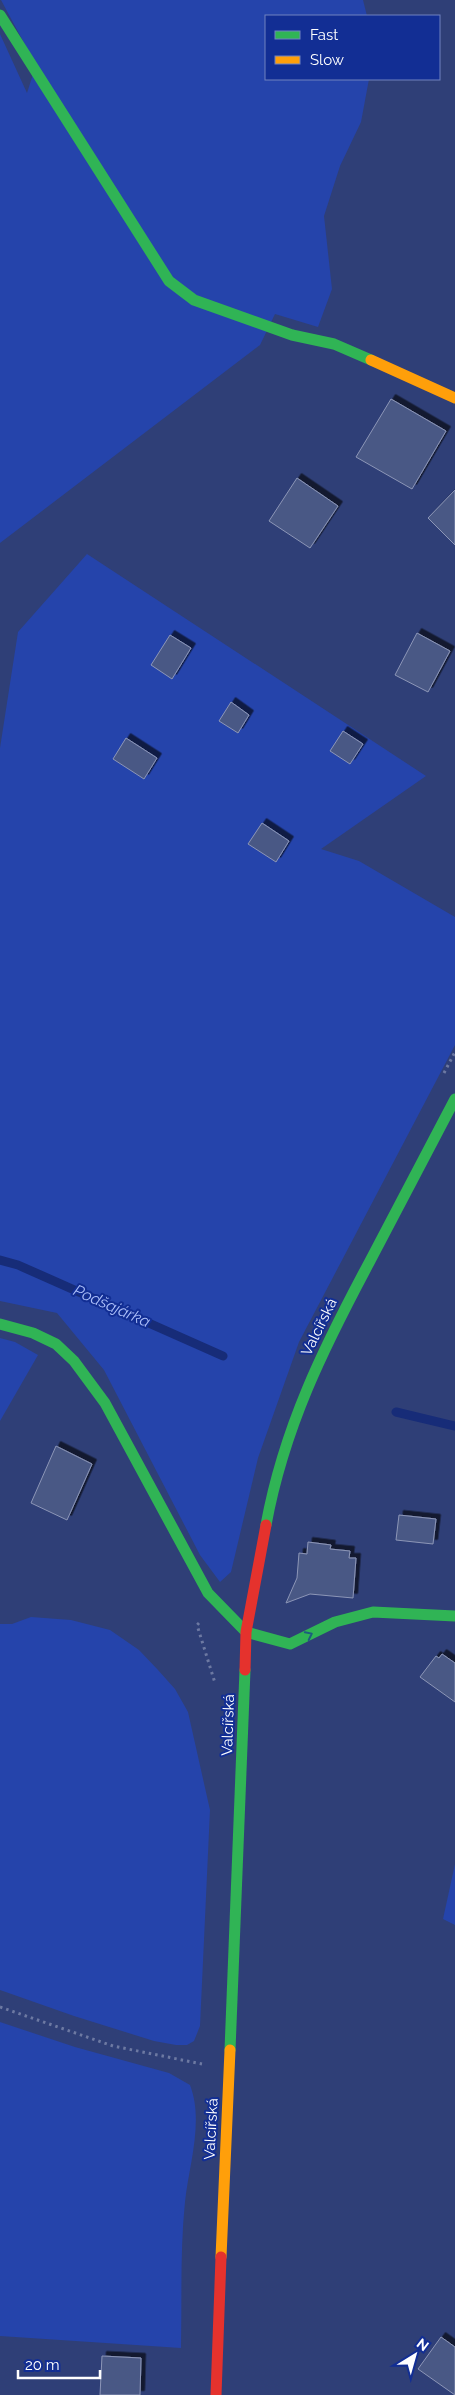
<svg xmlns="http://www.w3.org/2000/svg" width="455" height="2395" viewBox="0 0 455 2395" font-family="Raleway,sans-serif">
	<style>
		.green { fill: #2544ab }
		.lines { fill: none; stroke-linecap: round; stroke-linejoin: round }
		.stream { stroke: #172c78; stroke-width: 9 }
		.building { fill: #4a5885; stroke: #8c96b7; filter: url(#shadow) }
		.path { stroke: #6d79a2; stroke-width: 3; stroke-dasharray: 2.5 4; stroke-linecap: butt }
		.fast { stroke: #30b455; stroke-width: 11 }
		.slow { stroke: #ff9f0a; stroke-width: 11 }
		.jam { stroke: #e5322d; stroke-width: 11 }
		.oneway { stroke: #1c5d7e }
		.labels { text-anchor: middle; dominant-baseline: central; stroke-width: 4; stroke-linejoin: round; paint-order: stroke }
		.street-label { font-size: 15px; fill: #fff; stroke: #122e94 }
		.water-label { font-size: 16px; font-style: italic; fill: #acbff9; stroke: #122e94 }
	</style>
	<defs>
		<filter id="shadow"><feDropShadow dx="4.5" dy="-4.5" stdDeviation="0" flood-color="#0009"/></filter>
	</defs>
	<rect width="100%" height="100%" fill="#2f3f77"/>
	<!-- green -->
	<g class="green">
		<path d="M1,0H363L367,16H266V79H369L361,122L340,166L324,216L332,289L318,327L275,314L260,345L0,543V34L27,93L36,65Z"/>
		<path d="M87,554L426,776L321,849L359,861L455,917V1045L299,1342L258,1458L231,1572L220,1582L200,1555L104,1370L57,1313L0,1301V748L18,632Z"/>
		<path d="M0,1338L15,1342L38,1355L0,1421Z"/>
		<path d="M31,1617L71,1620L110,1630L139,1650L158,1670L175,1689L188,1712L210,1810L200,2026L194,2041L187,2045H176L154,2041L74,2016L0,1990V1624H12Z"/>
		<path d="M455,1864V1925L443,1919Z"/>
		<path d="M0,2022L75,2047L169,2073L190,2085C204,2121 189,2165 185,2202C180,2250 182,2299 181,2348L0,2336Z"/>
	</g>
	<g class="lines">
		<!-- stream -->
		<g class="stream">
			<path d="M0,1260L18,1265L223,1356"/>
			<path d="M396,1412L455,1426"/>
		</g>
	</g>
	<!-- building -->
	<g class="building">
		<path d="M391,399L446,431L412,489L356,457Z"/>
		<path d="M297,478L338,506L310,548L269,521Z"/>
		<path d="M455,490V545L428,518Z"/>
		<path d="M417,633L450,651L428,692L395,675Z"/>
		<path d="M170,635L191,648L172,679L151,665Z"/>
		<path d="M231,702L249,715L238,733L219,721Z"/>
		<path d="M343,731L363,744L350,764L330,751Z"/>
		<path d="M126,738L157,758L144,779L113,759Z"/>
		<path d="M262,823L289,841L276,862L248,844Z"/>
		<path d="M56,1446L92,1464L67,1520L31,1503Z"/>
		<path d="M399,1515L436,1519L433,1544L396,1540Z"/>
		<path d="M308,1542L331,1545L330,1549L350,1551L349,1558H356L353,1598L310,1594L286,1603L297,1578L299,1553L307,1554Z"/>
		<path d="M442,1654L455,1663V1702L420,1677L436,1656L439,1658Z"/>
		<path d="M441,2337L455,2347V2395L418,2369Z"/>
		<path d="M102,2356L141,2358L140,2395H100Z"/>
	</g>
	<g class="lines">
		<!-- path -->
		<g class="path">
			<path d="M444,1073L455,1052"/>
			<path d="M199,1623L197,1625L215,1683"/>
			<path d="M0,2007L113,2046L202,2064"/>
		</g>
		<!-- fast -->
		<g class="fast">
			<path d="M0,15L169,281L194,300L292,335L334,344L371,360"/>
			<path d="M0,1324L33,1333L56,1344L74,1361L105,1403L208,1593L246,1632L290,1644L335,1622L373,1612L455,1616"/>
			<path d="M266,1525C284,1427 324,1347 370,1261C398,1207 427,1153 455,1099"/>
			<path d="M230,2050L245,1670"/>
		</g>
		<!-- slow -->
		<g class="slow">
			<path d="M371,360L455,398"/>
			<path d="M221,2257L230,2050"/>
		</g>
		<!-- jam -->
		<g class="jam">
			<path d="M245,1670L246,1632L266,1525"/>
			<path d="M216,2395L221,2257"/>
		</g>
	</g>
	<!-- one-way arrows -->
	<defs><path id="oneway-chevron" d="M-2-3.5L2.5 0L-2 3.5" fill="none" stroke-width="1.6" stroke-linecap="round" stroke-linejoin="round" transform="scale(1.25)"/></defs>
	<use class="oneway" href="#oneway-chevron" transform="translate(309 1635) rotate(-26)"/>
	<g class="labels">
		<!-- street labels -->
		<g class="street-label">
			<text transform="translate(319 1327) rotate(-64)">Valcířská</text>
			<text transform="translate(228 1725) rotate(-88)">Valcířská</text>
			<text transform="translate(211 2129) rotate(-87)">Valcířská</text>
		</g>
		<!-- water labels -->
		<g class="water-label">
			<text transform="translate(112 1306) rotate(24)">Podšajárka</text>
		</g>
	</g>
	<!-- legend -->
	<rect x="265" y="15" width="175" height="65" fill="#122e94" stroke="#7182bf"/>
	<rect x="275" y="31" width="25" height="8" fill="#30b455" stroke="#7182bf"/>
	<text x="310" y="40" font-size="15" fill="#ffffff">Fast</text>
	<rect x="275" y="56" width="25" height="8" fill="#ff9f0a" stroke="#7182bf"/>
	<text x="310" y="65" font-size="15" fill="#ffffff">Slow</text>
	<!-- north arrow -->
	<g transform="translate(415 2355) rotate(37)" stroke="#122e94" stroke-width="4" paint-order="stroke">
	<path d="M0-4L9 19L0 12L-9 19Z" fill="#ffffff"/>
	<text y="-8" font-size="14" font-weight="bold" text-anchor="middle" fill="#ffffff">N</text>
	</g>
	<!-- scale -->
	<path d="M18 2370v8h82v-8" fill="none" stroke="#ffffff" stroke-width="2.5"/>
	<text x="25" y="2370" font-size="15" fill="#ffffff" stroke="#122e94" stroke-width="4" paint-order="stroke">20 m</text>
</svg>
